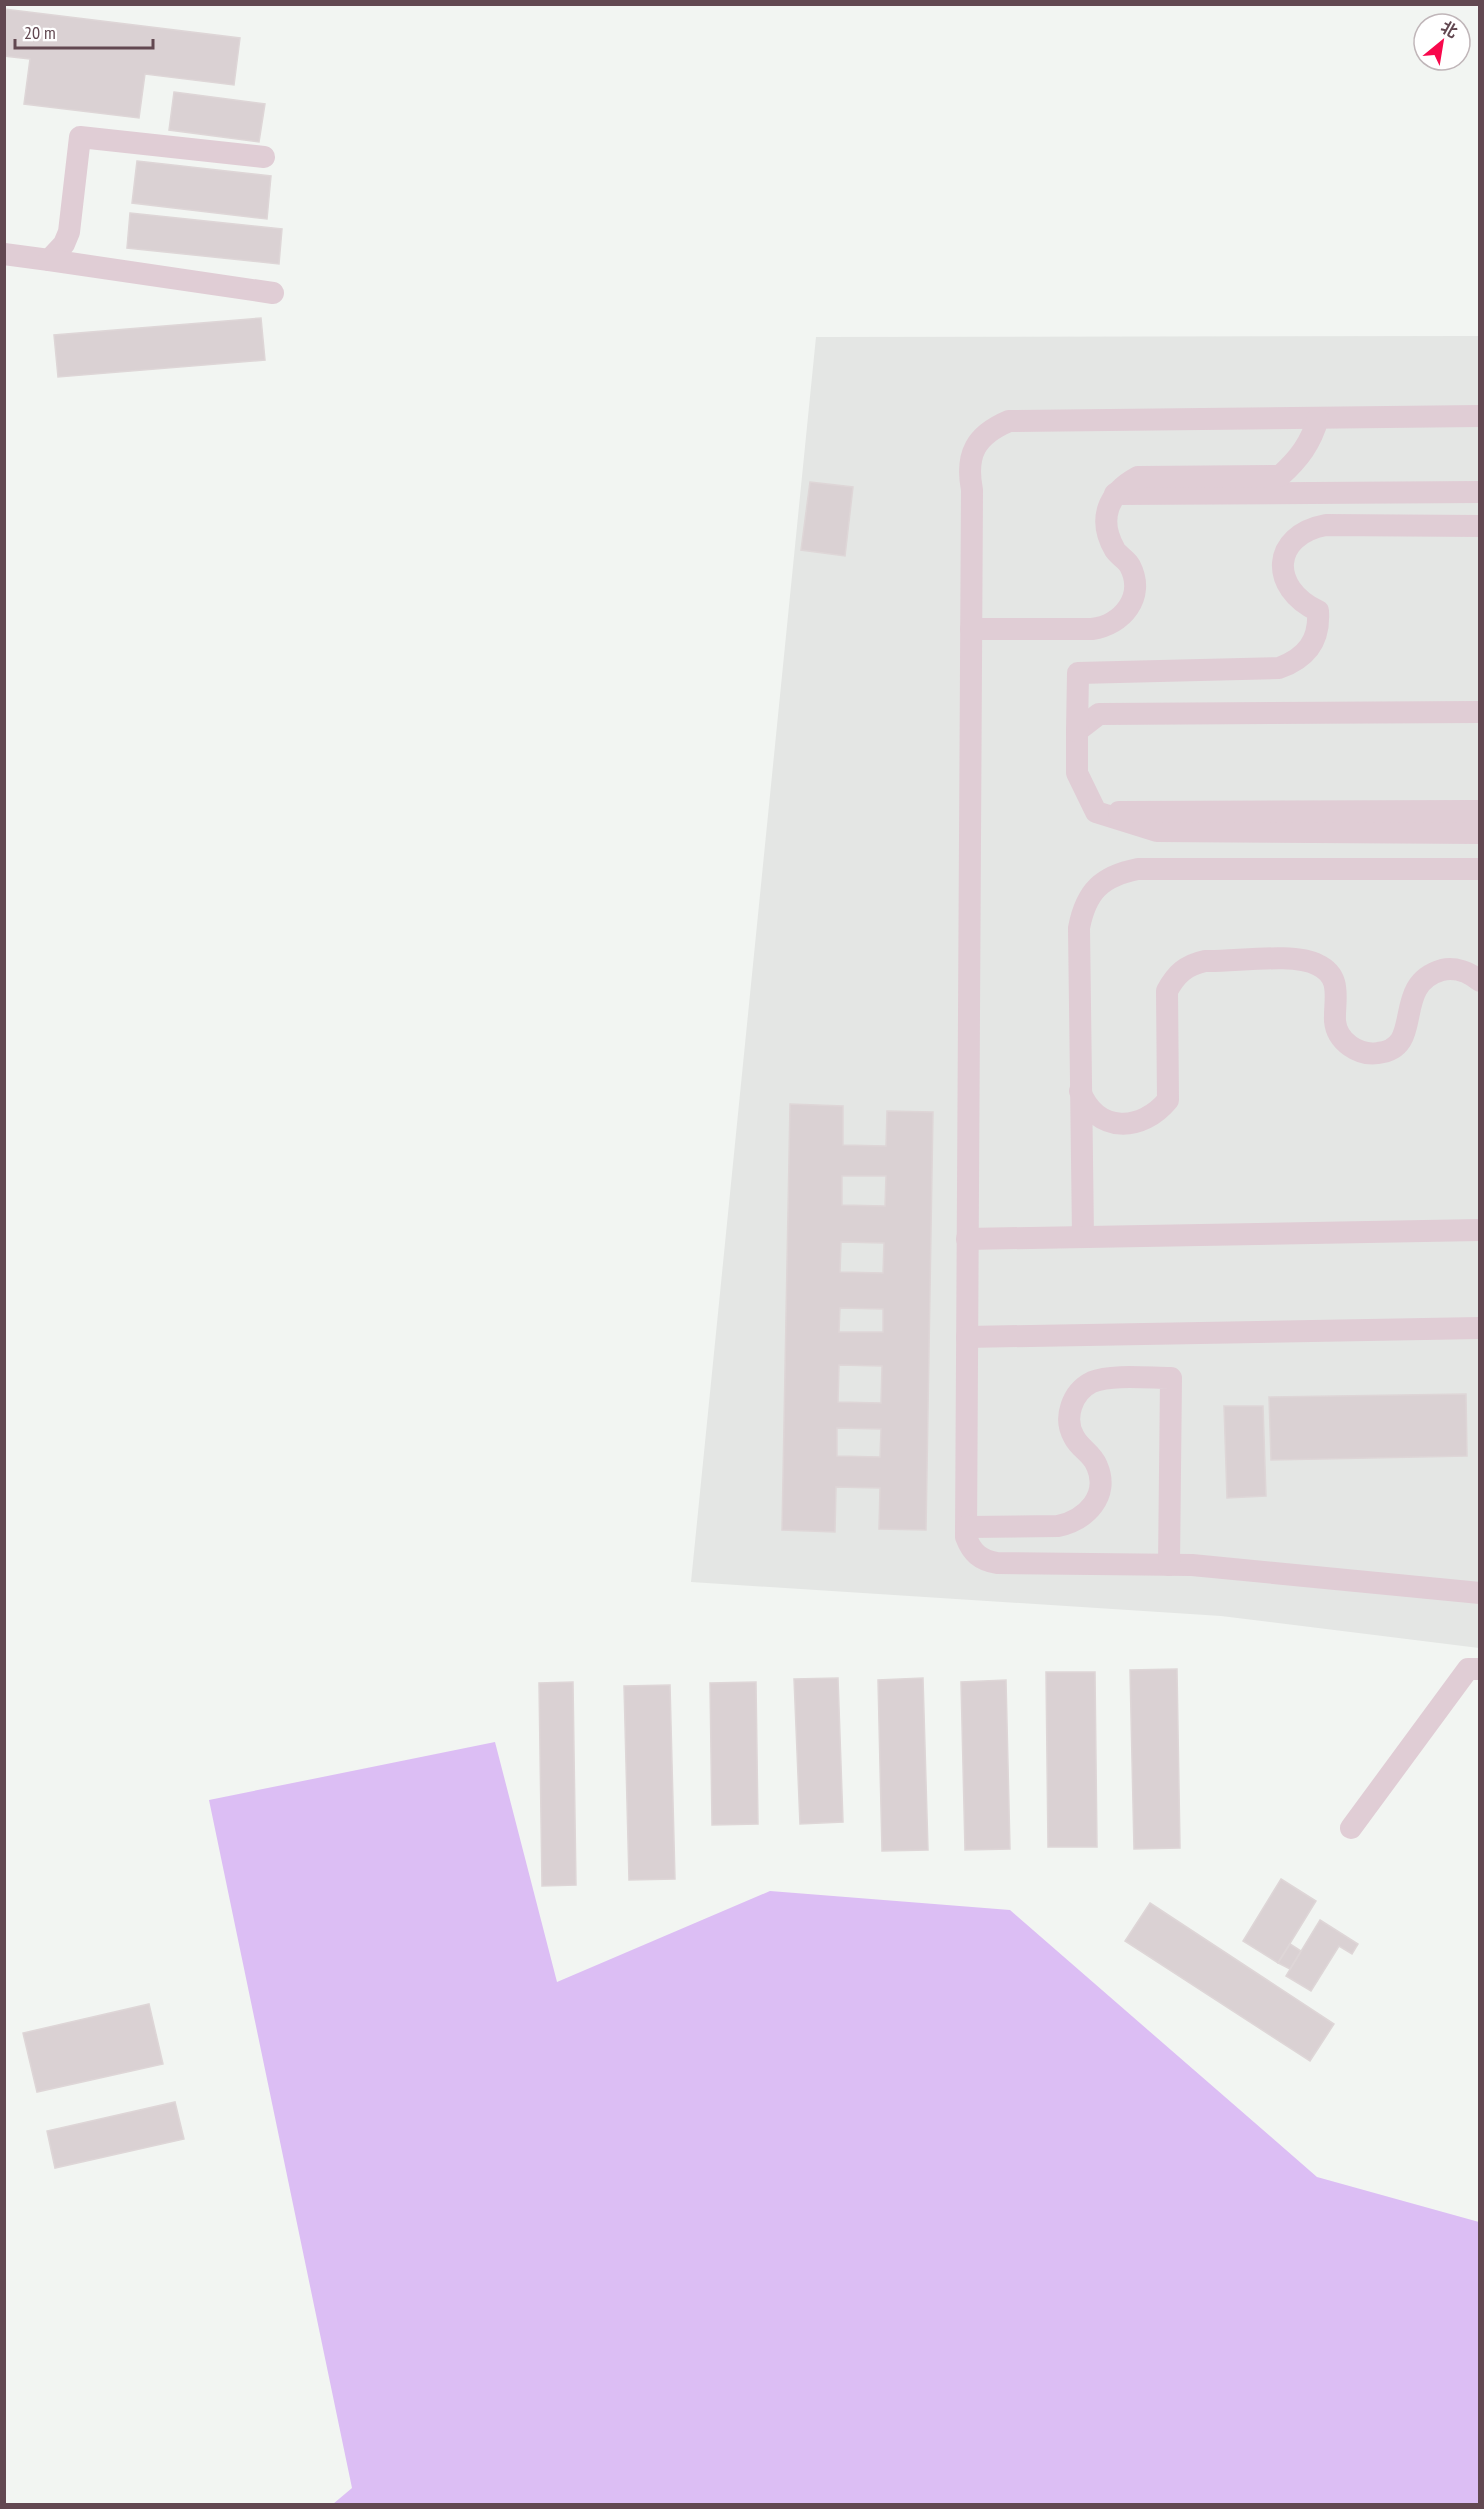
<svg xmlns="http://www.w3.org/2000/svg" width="1484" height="2509" viewBox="0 0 1484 2509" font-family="'PT Sans Narrow','Noto Sans SC',sans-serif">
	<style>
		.education { fill: #e4e6e4 }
		.green { fill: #dcbef4 }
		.building { fill: #dad1d3; stroke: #ded6d7; stroke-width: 1.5; fill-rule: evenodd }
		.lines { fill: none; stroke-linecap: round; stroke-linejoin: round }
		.lane { stroke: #e0cdd5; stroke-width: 22 }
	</style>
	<rect width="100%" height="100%" fill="#f2f5f2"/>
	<!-- education -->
	<path class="education" d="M1479,336V1648L1221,1616L691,1582L816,337Z"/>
	<!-- green -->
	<path class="green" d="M495,1742L557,1982L770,1891L1010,1910L1317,2177L1479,2222V2504H333L352,2488L209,1800Z"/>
	<!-- building -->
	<g class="building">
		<path d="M4,9L240,38L234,85L145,74L139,118L24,104L30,59L4,56Z"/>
		<path d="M174,92L265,104L259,142L169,130Z"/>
		<path d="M137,161L271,176L267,219L132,203Z"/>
		<path d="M130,213L282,229L279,264L127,248Z"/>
		<path d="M261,318L265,360L58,377L54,335Z"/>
		<path d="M810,482L853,487L845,556L801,550Z"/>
		<path d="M790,1104L843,1106V1145L886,1146L887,1111L933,1112L926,1530L879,1529L880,1488L836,1487L835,1532L782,1530ZM842,1176H886L885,1206L842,1205ZM841,1242L884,1243L883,1273L840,1272ZM840,1308L883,1309V1332H839ZM839,1365L882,1366L881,1403L838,1402ZM837,1428L881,1429L880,1457L837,1456Z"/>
		<path d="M1466,1394L1467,1456L1271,1460L1269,1397Z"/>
		<path d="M1224,1406H1263L1266,1496L1227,1498Z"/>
		<path d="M1177,1669L1180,1848L1134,1849L1130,1670Z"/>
		<path d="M1046,1672H1095L1097,1847H1048Z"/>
		<path d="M838,1678L843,1822L800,1824L794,1679Z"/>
		<path d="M923,1678L928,1850L882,1851L878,1680Z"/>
		<path d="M1006,1680L1010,1849L965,1850L961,1682Z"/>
		<path d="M573,1682L576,1885L542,1886L539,1683Z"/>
		<path d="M756,1682L758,1824L712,1825L710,1683Z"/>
		<path d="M670,1685L675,1879L629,1880L624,1686Z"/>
		<path d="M1281,1879L1316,1901L1278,1963L1243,1941Z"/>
		<path d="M1150,1903L1334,2024L1310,2061L1125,1941Z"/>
		<path d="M1320,1920L1358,1944L1352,1954L1339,1946L1311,1991L1286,1976Z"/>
		<path d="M1290,1944L1301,1951L1290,1969L1278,1963Z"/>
		<path d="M149,2004L163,2064L37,2092L23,2033Z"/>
		<path d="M175,2102L184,2139L55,2168L47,2131Z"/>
	</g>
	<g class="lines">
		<!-- lane -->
		<g class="lane">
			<path d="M4,254L49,260L64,244L69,232L80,137L264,157"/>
			<path d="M49,260L273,293"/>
			<path d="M1480,416L1009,421C976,435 965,454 972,490L966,1537C972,1553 980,1560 997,1563L1192,1565L1480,1593"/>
			<path d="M1115,494L1480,492"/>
			<path d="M971,629H1092C1122,625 1146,597 1130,566C1127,560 1119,556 1115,550C1097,519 1108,493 1138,477L1280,476C1299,459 1311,443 1318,418"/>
			<path d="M1480,712L1099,714L1077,731V773L1096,812L1157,831L1480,833"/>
			<path d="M1077,731L1078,673L1279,668C1307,658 1320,640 1318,611C1269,588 1271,535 1326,525L1480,526"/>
			<path d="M1119,812L1480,811"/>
			<path d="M1080,1091C1097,1134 1142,1132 1168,1100L1167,991C1176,974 1186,965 1205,961C1235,962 1294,952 1318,965C1343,977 1334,1000 1335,1021C1337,1042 1359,1056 1378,1053C1426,1048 1390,985 1442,970C1455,967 1469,972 1480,981"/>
			<path d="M1083,1236L1079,928C1086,891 1102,876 1138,869H1480"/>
			<path d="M967,1239L1480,1230"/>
			<path d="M967,1337L1480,1328"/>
			<path d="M966,1527L1058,1526C1086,1520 1110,1496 1097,1466C1092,1453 1080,1449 1074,1437C1063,1418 1072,1392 1092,1382C1112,1374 1149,1378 1171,1378L1169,1565"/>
			<path d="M1351,1828L1468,1669H1480"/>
		</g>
	</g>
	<!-- border -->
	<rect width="1484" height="2509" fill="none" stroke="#624851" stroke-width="12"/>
	<!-- north arrow -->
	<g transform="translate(1442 42) rotate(30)"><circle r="28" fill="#ffffff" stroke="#c0b6b9" stroke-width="1.5"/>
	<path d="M0-4.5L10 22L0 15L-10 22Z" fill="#f8084c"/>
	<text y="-9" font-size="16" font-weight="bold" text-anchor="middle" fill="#624851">北</text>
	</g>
	<!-- scale -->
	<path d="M15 39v9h138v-9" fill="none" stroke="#624851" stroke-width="3"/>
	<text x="24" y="39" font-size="18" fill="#624851" stroke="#ffffff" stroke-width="4.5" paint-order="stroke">20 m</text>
</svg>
